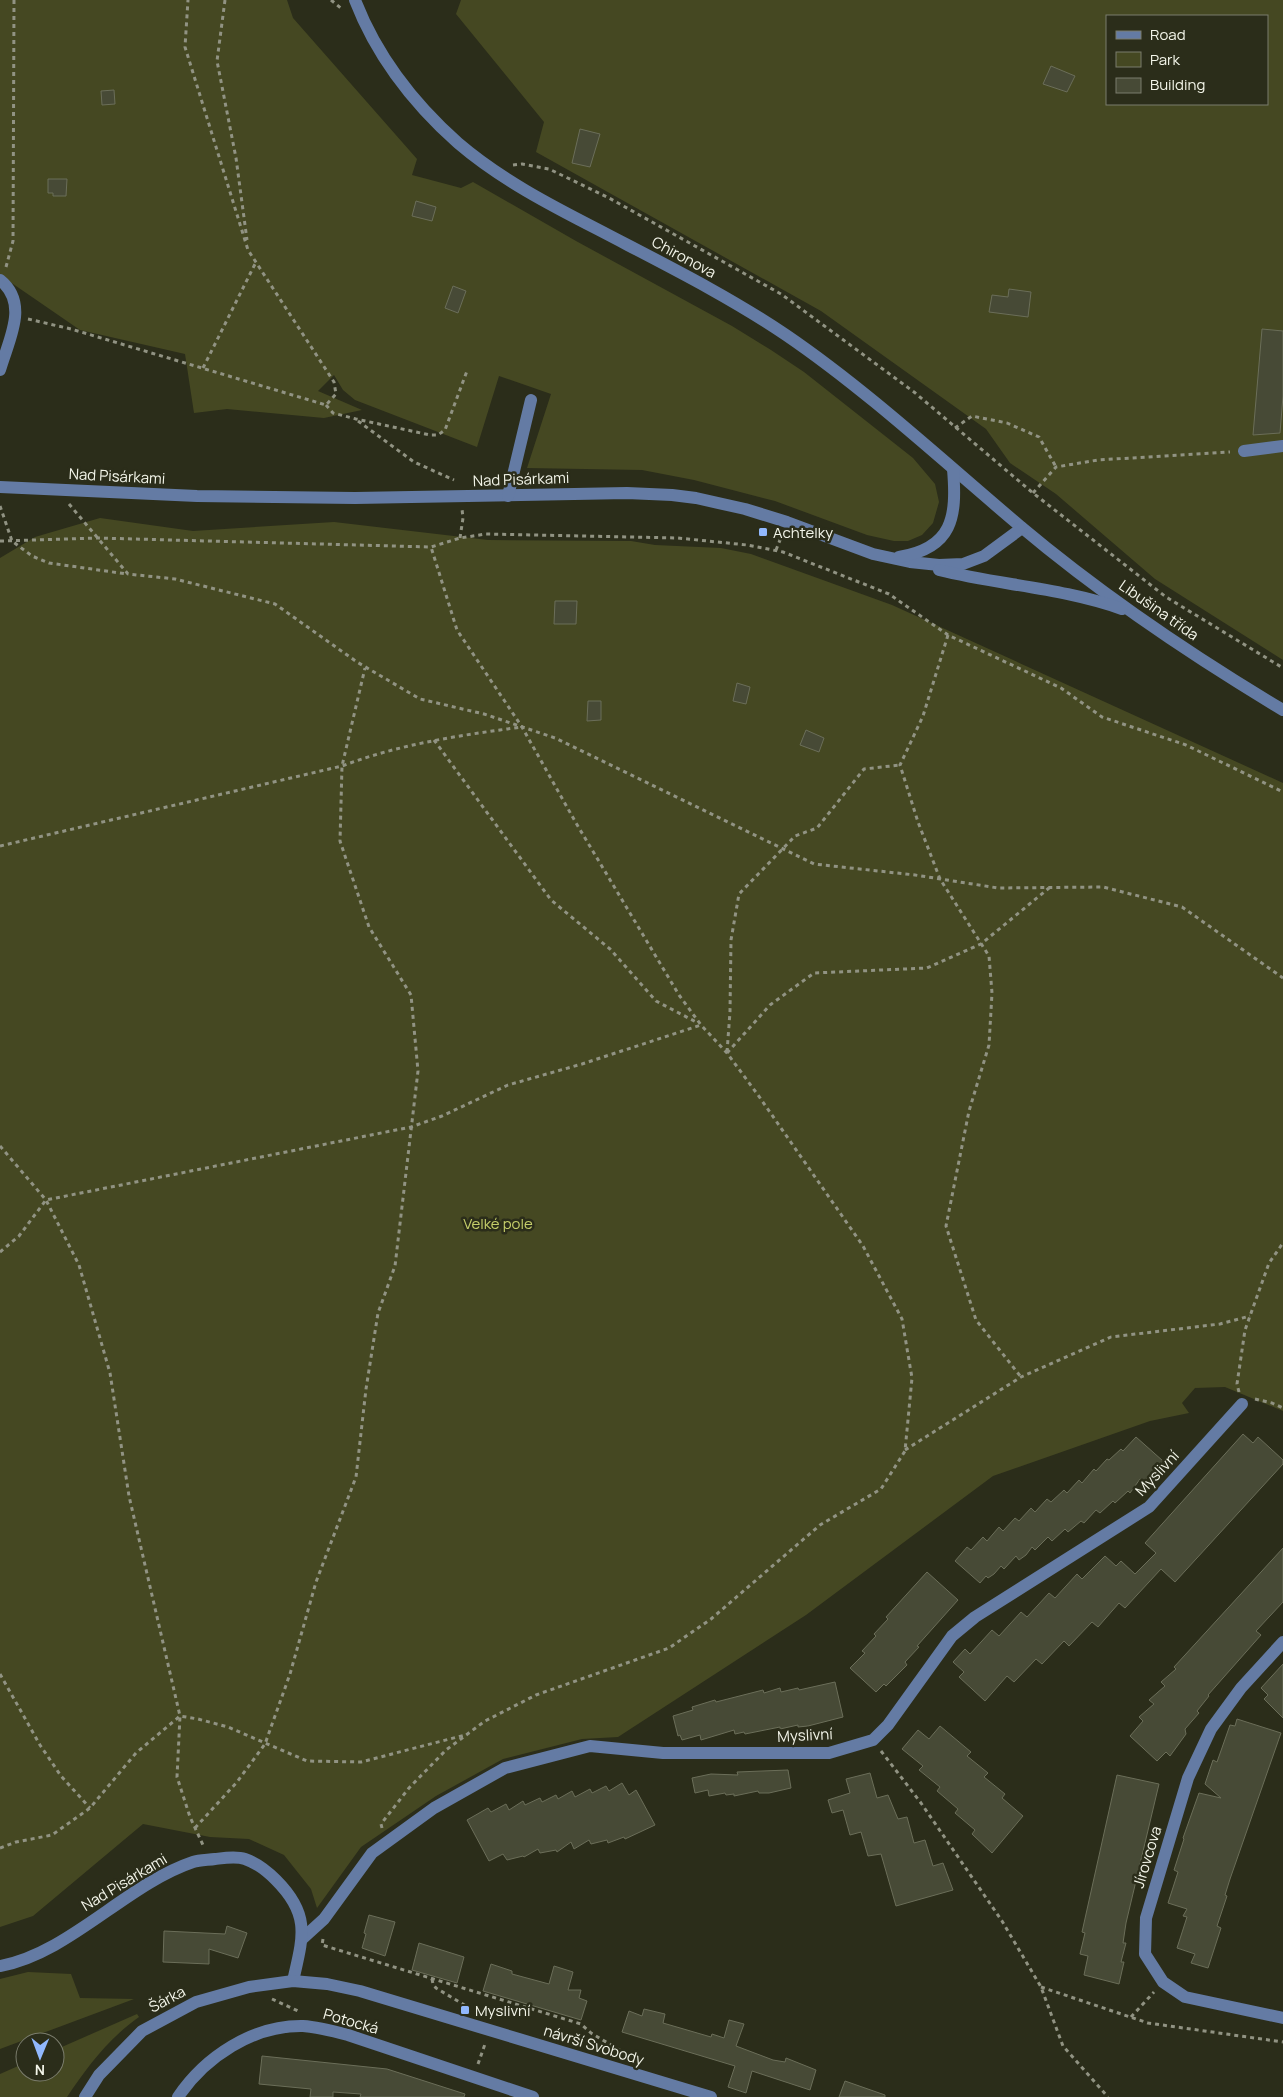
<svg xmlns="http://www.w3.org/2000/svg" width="1283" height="2097" viewBox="0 0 1283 2097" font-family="Manrope,sans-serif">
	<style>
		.green { fill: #454822; fill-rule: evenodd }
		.building { fill: #474a36; stroke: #6b6e59 }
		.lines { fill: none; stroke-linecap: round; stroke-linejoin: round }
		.path { stroke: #919383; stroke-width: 3; stroke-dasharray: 4 4; stroke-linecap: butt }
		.minor { stroke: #647ba4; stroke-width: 12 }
		.poi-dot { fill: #91b8fd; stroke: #2b2d1a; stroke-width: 2 }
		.labels { text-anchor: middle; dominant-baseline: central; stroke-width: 5; stroke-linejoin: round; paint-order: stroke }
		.street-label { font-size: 15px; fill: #f3f5e9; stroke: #2b2d1a }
		.poi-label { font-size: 15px; fill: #f3f5e9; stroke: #2b2d1a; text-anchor: start }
		.park-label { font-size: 15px; fill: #c5ce6a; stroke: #2b2d1a }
	</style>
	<rect width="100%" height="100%" fill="#2b2d1a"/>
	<!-- green -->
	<g class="green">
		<path d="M0,0H287L293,18L417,159L412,175L461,188L473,182L576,241L732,326L771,350L804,372L913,458L935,484L939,502L933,523L922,535L908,541H894L867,535L775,501L694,480L642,470L527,468L551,394L499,376L477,447L355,400L343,390L334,375L318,391L362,410L324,418L227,409L194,413L185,354L80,330L0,275Z"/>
		<path d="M461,0H1283V660L1155,579L1056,494L1010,463L986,429L821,311L536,152L544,122L456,14ZM1107,16H1267V104H1107Z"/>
		<path d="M100,518L193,531L334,522L488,540L631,541L655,545L721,548L751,554L892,605L1283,783V1411L1225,1387L1195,1388L1182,1403L1189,1413L1150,1421L993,1476L806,1615L618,1737L582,1739L503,1759L436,1796L361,1847L317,1908L311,1889L284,1855L249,1839L210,1837L143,1824L33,1916L0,1927V558L35,537Z"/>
		<path d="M28,1972L71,1974L80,1998L134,1999L0,2049V1979Z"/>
		<path d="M137,2014L139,2017C109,2038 87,2067 67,2097H0V2074L25,2063V2072H55V2050Z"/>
	</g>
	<!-- building -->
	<g class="building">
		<path d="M1051,66L1075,76L1067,92L1043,84Z"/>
		<path d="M114,90L115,104L102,105L101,91Z"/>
		<path d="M580,129L600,134L590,167L572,163Z"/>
		<path d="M48,179H67L66,196H53V193H48Z"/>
		<path d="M416,201L436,207L432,221L412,216Z"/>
		<path d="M453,286L466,291L458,313L445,308Z"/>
		<path d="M1009,289L1031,292L1028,317L989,312L992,295L1008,297Z"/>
		<path d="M1262,329L1283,331V396L1280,433L1253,435Z"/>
		<path d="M555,601H577L576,624H554Z"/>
		<path d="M737,683L750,687L746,704L733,701Z"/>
		<path d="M588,701H601V720L587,721Z"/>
		<path d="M806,730L824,738L819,752L800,745Z"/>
		<path d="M1243,1434L1253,1443L1258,1437L1283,1460V1464L1175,1582L1161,1569L1125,1608L1119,1603L1098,1627L1092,1622L1069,1646L1064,1641L1042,1664L1036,1659L1014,1682L1007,1676L985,1701L959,1677L964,1672L953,1662L965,1649L970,1654L992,1630L999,1636L1021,1612L1027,1617L1049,1593L1055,1598L1077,1574L1082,1579L1105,1556L1116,1566L1121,1561L1135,1574L1156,1553L1145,1543Z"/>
		<path d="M1136,1437L1163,1461L1144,1482L1140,1479L1130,1493L1128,1491L1115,1503L1113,1501L1100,1513L1096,1510L1084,1523L1081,1521L1068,1532L1065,1529L1052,1541L1048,1537L1035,1550L1032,1547L1026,1555L1019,1560L1016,1556L1004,1569L1001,1566L994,1574L988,1578L986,1576L980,1583L955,1561L967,1547L971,1550L983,1537L987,1541L999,1527L1003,1531L1015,1518L1019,1521L1031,1508L1035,1512L1047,1499L1051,1502L1064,1490L1067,1493L1079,1480L1082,1483L1094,1469L1096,1471L1107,1459L1109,1460L1121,1449L1123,1451Z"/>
		<path d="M1283,1548V1602L1256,1631L1261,1635L1208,1695L1209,1696L1197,1711L1199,1713L1185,1729L1186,1734L1170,1756L1166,1752L1157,1761L1130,1736L1143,1721L1139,1717L1154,1704L1149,1700L1165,1686L1161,1682L1176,1669L1174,1667Z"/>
		<path d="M927,1572L958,1600L917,1646L919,1647L905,1662L907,1665L886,1686L884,1684L876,1692L850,1668L865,1653L862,1651L876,1636L874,1634L888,1619L886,1617Z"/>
		<path d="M1283,1664V1718L1264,1699L1268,1695L1261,1688Z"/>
		<path d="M835,1682L843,1717L808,1726L798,1727V1725L780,1729V1727L745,1734L744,1732L735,1734L734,1730L701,1740L700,1735L682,1740L680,1735L678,1736L673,1716L693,1710L692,1707L715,1700L716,1702L763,1690L764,1693L780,1688L781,1692L798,1688L799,1690Z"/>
		<path d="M1237,1719L1281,1733L1230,1879L1225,1895L1227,1896L1217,1926L1221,1928L1208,1968L1191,1963L1195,1954L1177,1948L1187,1917L1183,1916L1187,1909L1168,1903L1178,1872L1174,1870L1184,1839L1183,1838L1199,1793L1221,1798L1205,1784L1213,1760L1217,1762L1230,1725L1235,1726Z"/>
		<path d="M940,1726L971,1752L967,1756L988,1773L984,1777L1005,1794L1002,1798L1023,1816L992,1853L972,1834L975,1830L955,1813L958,1809L937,1791L940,1787L919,1770L923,1766L902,1749L918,1730L929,1739Z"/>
		<path d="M788,1770L791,1788L769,1793H759L758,1791L734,1796V1794L726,1795L725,1793L709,1796L708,1790L695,1793L692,1778L711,1774L738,1775L737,1772Z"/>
		<path d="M870,1773L877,1798L888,1795L898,1819L907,1817L914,1843L925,1840L933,1866L943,1863L953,1890L896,1906L881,1854L868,1856L861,1832L850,1835L843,1810L832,1813L828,1800L850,1793L846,1779Z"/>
		<path d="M1117,1775L1159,1784L1126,1923L1123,1943H1126L1121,1962H1124L1119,1984L1084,1975L1088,1956L1080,1954L1085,1933L1082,1932Z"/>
		<path d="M622,1783L629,1795L636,1790L655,1825L625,1839L624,1837L608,1843L607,1840L591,1844L589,1840L574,1849L571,1842L557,1852L556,1850L540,1853L538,1849L524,1857L523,1856L507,1860L503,1854L489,1861L467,1820L488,1808L491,1812L506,1804L509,1810L523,1801L525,1805L540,1798L542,1802L556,1795L558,1799L572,1791L575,1797L590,1789L592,1793L606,1786L609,1791Z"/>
		<path d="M369,1915L395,1922L385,1956L362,1948L366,1934L364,1933Z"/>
		<path d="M227,1926L247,1933L238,1958L209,1949V1964L163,1962L164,1931L225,1934Z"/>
		<path d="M419,1943L464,1957L457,1983L412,1970Z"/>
		<path d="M491,1964L512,1971V1974L549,1984L554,1966L573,1972L568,1990H581L579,1998L587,2001L581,2020L483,1991Z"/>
		<path d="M644,2009L665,2014L663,2023L711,2037L712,2034L724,2038L729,2020L744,2024L736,2046L773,2060L785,2062L786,2058L816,2070L810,2090L752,2071L746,2093L728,2087L735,2066L622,2032L629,2011L642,2016Z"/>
		<path d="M262,2056L387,2069L465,2094L464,2097H360L361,2094L333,2092V2097H310L311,2089L259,2084Z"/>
		<path d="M845,2081L885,2095V2097H839Z"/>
	</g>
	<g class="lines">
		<!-- path -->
		<g class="path">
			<path d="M225,0L217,61L236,158L247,240"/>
			<path d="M331,0L342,9"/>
			<path d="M513,165L522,164L549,169L609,198L781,294L914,392L1033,493L1166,597L1283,668"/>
			<path d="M6,267L13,241L14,0"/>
			<path d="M28,319L71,329L326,405L336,394L334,382L248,250L185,47L188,0"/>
			<path d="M203,368L256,262"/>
			<path d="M326,405L333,413L356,419L430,435H438L445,430L467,371"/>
			<path d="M358,421L414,462L454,480"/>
			<path d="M955,428L972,416L1007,423L1039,437L1056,467"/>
			<path d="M1033,493L1056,467L1098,460L1230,452"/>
			<path d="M69,504L128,574L175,579L275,604L357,662L420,699L484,714L555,738L814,864L915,875L998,888L1103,887L1182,907L1283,978"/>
			<path d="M0,506L12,541L32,556L49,563L127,574"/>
			<path d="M460,538L463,518L462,509"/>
			<path d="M0,541L97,538L431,547L460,538L486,534L678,538L747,545L783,552L889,594L948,635L1061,688L1102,717L1186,745L1283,792"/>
			<path d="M776,550L782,535"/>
			<path d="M948,635L923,716L900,765L918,822L940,879L989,956L992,993L989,1045L969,1111L946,1226L976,1320L1021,1377"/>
			<path d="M434,740L551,900L610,949L656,1001L698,1023"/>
			<path d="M0,846L342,766C400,744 461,735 522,727"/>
			<path d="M727,1052L730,1012L731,940L739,894L795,836L817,828L864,769L900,765"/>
			<path d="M727,1053L770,1005L814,973L927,968L981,944L1049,888"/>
			<path d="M0,1146L46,1200L79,1265L110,1373L129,1496L180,1716L177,1777L190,1817L203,1845"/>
			<path d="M0,1252L19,1236L46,1200L411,1127L442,1116L508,1085L582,1064L701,1025"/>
			<path d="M1239,1392L1237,1384L1245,1330L1269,1263L1283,1243"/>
			<path d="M1255,1399L1272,1403L1283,1408"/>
			<path d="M905,1450L1021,1377L1111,1337L1220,1324L1250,1316"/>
			<path d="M0,1674L40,1745L61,1776L90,1808"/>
			<path d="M881,1751L921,1803L1002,1921L1041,1987L1063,2046L1108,2097"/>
			<path d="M195,1828L237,1782L265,1744L290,1674L316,1582L356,1477L366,1389L378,1313L395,1266L418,1071L411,995L369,927L340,841L342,766L365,668"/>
			<path d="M382,1828L381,1824L409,1788L446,1750L485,1721L536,1695L669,1648L711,1619L820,1525L881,1489L905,1451L912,1378L902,1319L863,1246L758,1095L727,1053L701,1025L679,995L576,823L522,727L457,630L431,547"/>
			<path d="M0,1848L16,1842L52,1835L90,1808L136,1753L180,1716L198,1719L228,1727L307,1761L361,1762L465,1735"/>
			<path d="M323,1939L322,1945L581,2024L591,2033L626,2054"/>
			<path d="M432,1979L433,1984L436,1988L466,2006"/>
			<path d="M1041,1987L1148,2023L1283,2042"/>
			<path d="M272,1999L298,2011"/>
			<path d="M1131,2017L1154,1992"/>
			<path d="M478,2064L485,2044"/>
		</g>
		<!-- minor -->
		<g class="minor">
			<path d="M355,0C377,57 413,103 458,143C500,179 550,205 599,230C662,263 727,295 786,335C868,391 944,462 1020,526C1102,595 1191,655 1283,710"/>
			<path d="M0,280C30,304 8,341 0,370"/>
			<path d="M1244,451L1283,446"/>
			<path d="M0,487L197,496L355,498L627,493L672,495L696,498L745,509L787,522L873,554L910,562L939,565L963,564L984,556L1022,528"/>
			<path d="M508,496L531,400"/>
			<path d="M899,557C953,548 957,517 953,469"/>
			<path d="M939,570C999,585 1063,588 1122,609"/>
			<path d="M1283,1642L1241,1688L1211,1729L1188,1778L1146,1918L1145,1954L1163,1982L1185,1997L1283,2018"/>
			<path d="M302,1939L324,1919L372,1853L434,1808L505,1768L590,1746L663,1753H829L873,1740L888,1725L952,1636L975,1617L1149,1507L1242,1404"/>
			<path d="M0,1966C68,1954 127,1884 193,1862C199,1860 208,1860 215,1859C224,1858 236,1856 245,1859C257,1863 267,1871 276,1880C311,1915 303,1937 293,1981"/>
			<path d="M85,2097L99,2075L142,2031L196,2002L249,1987L293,1981L327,1984L360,1991L711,2097"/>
			<path d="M178,2097C205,2057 253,2025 303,2026C318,2027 333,2031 348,2035L533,2097"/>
		</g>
	</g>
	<!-- markers -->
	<g class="poi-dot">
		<rect x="758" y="527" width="10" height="10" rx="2.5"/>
		<rect x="460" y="2005" width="10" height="10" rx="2.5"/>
	</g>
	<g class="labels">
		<!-- street labels -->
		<g class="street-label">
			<text transform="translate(684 257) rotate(28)">Chironova</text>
			<text transform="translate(117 476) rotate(3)">Nad Pisárkami</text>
			<text transform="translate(521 479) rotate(-2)">Nad Pisárkami</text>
			<text transform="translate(1159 610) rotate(35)">Libušina třída</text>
			<text transform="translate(1157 1473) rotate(-47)">Myslivní</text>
			<text transform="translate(805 1735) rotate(-3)">Myslivní</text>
			<text transform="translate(1147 1857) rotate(-73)">Jírovcova</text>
			<text transform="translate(124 1882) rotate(-31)">Nad Pisárkami</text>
			<text transform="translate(167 1999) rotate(-28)">Šárka</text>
			<text transform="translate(351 2021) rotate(16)">Potocká</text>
			<text transform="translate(594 2045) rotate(17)">návrší Svobody</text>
		</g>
		<!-- poi labels -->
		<g class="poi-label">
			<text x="773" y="532">Achtelky</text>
			<text x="475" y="2010">Myslivní</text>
		</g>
		<!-- park labels -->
		<g class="park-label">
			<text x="498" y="1223">Velké pole</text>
		</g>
	</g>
	<!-- legend -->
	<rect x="1106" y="15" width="162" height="90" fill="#2b2d1a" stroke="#7b7d6d"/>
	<rect x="1116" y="31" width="25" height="8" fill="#647ba4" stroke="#7b7d6d"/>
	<text x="1150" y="40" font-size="15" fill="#f3f5e9">Road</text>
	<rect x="1116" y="52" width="25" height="15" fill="#454822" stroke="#7b7d6d"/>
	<text x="1150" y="65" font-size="15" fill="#f3f5e9">Park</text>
	<rect x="1116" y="78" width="25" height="15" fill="#474a36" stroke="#7b7d6d"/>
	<text x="1150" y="90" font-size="15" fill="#f3f5e9">Building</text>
	<!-- north arrow -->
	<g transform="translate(40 2057) rotate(181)"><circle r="24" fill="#2b2d1a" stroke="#7b7d6d"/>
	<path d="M0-4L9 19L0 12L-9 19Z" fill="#91b8fd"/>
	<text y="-8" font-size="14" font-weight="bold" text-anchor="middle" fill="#f3f5e9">N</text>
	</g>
</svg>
